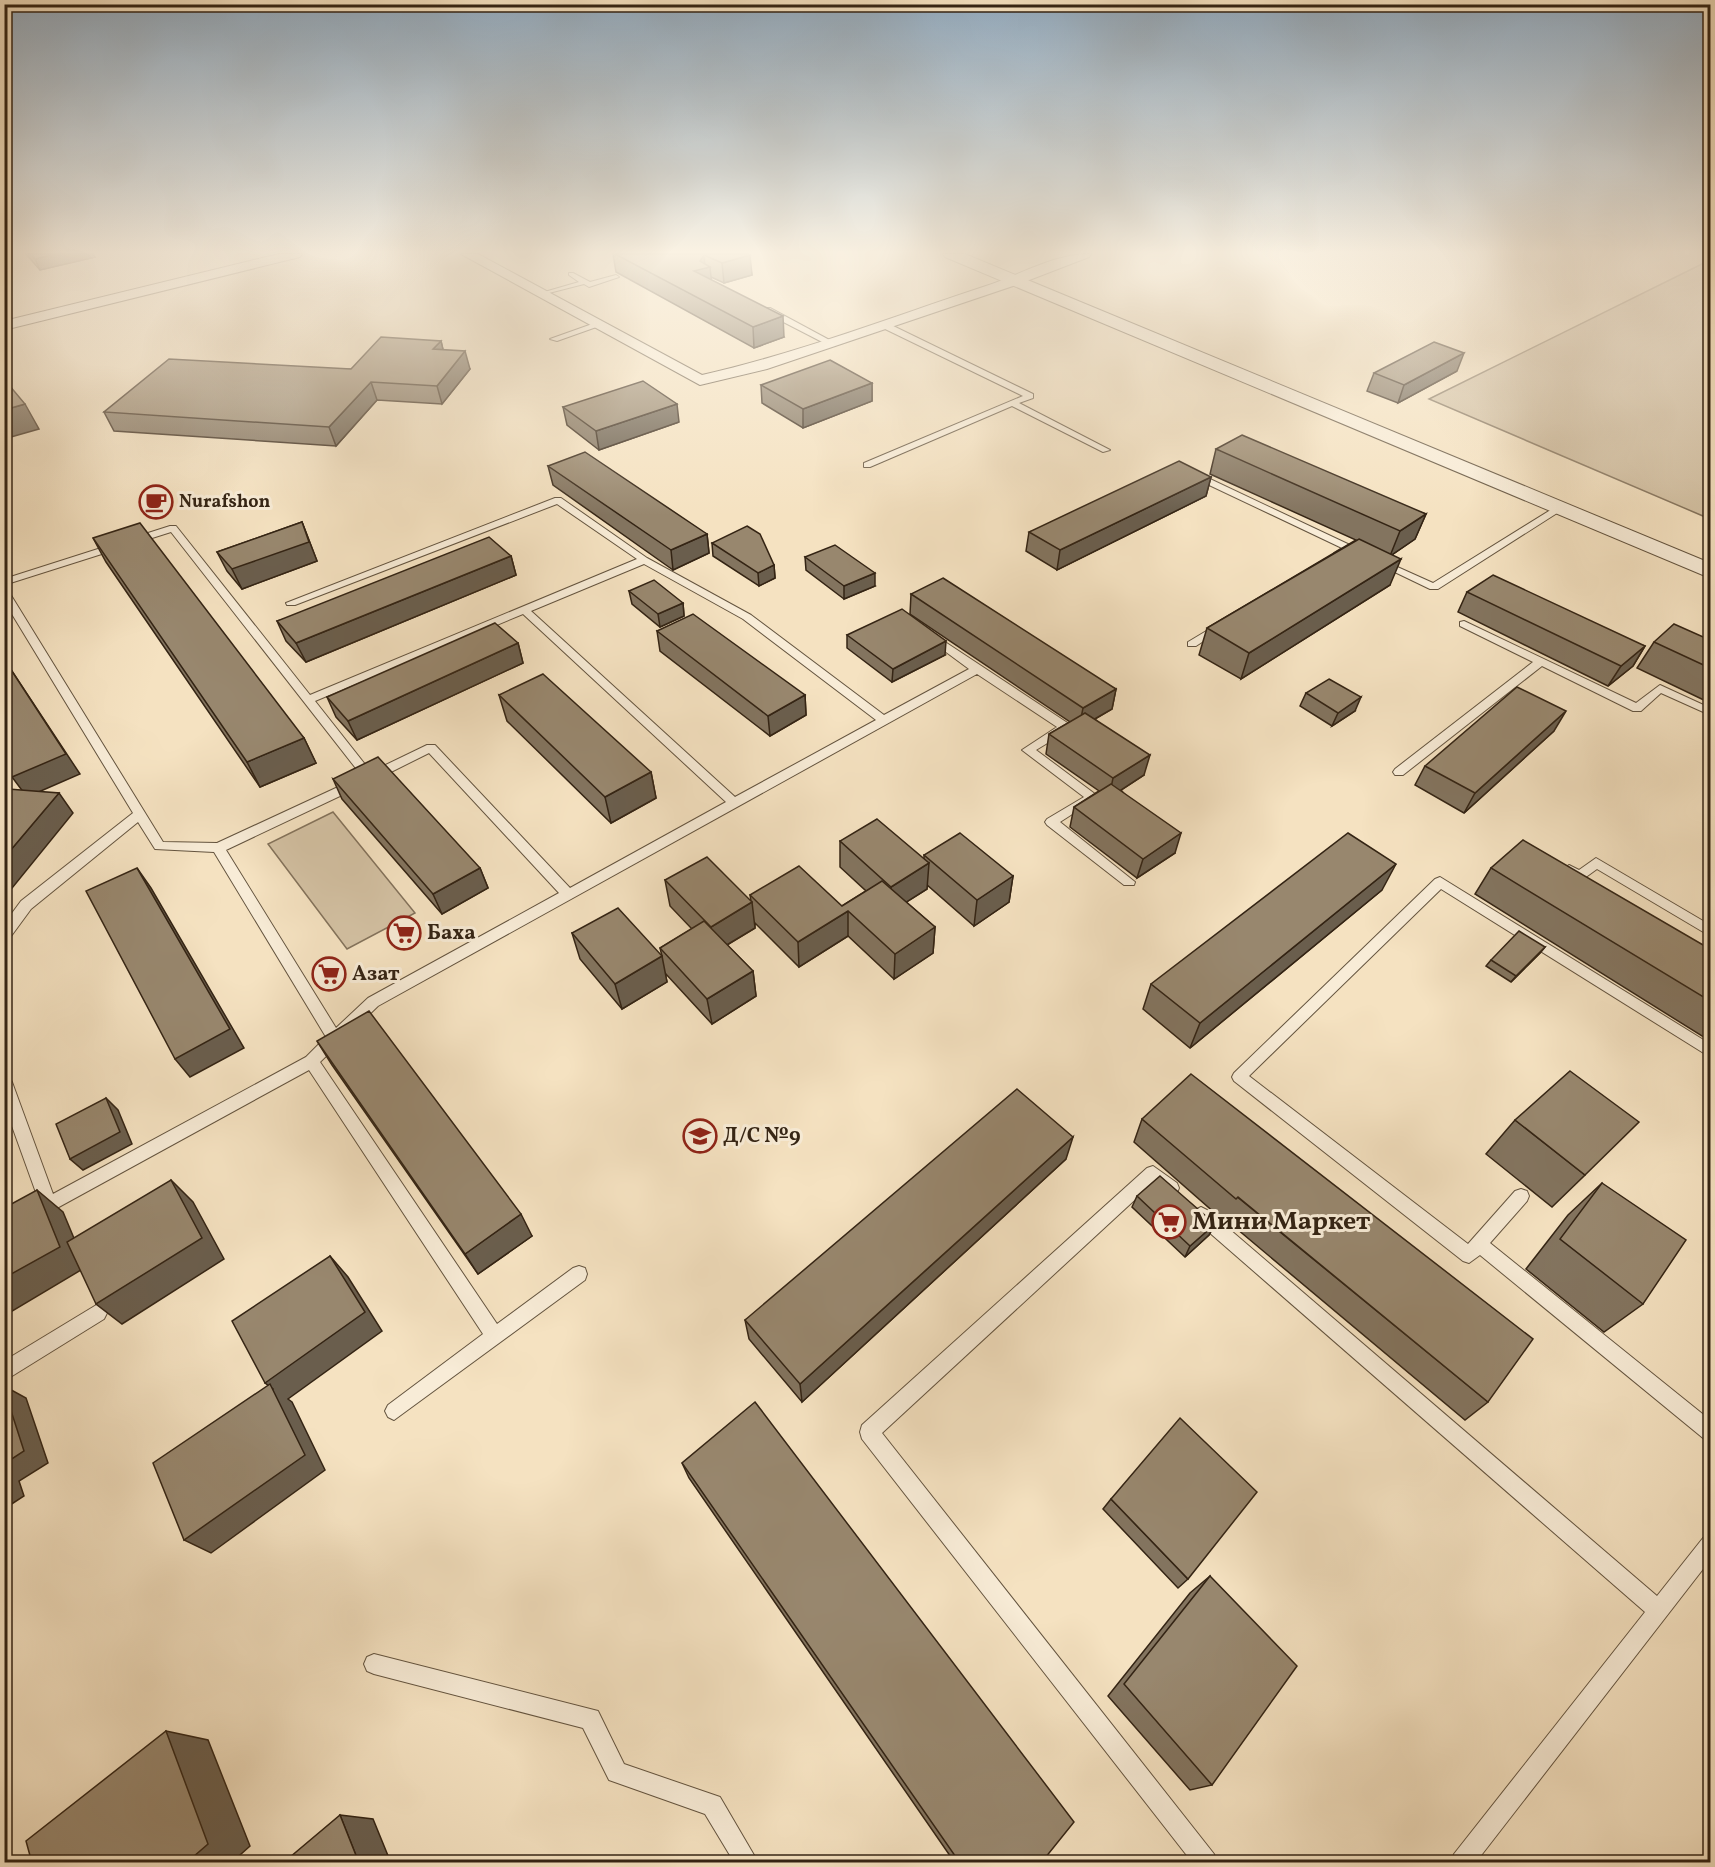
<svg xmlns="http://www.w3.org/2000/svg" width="1715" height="1867" viewBox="0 0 1715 1867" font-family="Vollkorn,serif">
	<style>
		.green { fill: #d4c2a4; stroke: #84735c; stroke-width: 1.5 }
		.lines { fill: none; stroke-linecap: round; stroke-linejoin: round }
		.service-casing { stroke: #64543f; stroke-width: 2 }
		.minor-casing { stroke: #64543f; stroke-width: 2 }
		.tertiary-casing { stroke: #64543f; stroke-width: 2 }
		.service { fill: #f8ecd7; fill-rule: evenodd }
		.minor { fill: #f8ecd7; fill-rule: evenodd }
		.tertiary { fill: #f8ecd7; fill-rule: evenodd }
		.wall { fill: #83745f; stroke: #342414; stroke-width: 1.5 }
		.shaded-wall { fill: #6a5e4d; stroke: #342414; stroke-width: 1.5 }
		.building { fill: #98876e; stroke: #342414; stroke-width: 1.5 }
		.labels { text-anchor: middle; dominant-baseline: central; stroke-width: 6; stroke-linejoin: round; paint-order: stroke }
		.far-poi-label { font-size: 18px; font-weight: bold; fill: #342414; stroke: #f8ecd7; text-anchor: start }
		.poi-label { font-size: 21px; font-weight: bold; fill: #342414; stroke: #f8ecd7; text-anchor: start }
		.near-poi-label { font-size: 26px; font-weight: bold; fill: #342414; stroke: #f8ecd7; text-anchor: start }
	</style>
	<rect width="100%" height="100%" fill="#f5e2c1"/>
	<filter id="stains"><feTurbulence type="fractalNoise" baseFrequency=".00333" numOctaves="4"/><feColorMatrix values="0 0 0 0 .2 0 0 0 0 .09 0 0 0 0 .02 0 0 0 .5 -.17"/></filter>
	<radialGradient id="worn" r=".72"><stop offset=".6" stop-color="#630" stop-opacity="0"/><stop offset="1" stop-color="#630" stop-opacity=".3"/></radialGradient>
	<!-- green -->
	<g class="green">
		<path d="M1710,260V519L1429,399Z"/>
		<path d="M333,812L415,913L347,949L268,844Z"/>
	</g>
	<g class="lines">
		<!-- service casing -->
		<g class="service-casing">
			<g id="service">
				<path d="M569,273H573L590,282L616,275L619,277L589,287L584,284L541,295V293L579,282L569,275Z"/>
				<path d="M764,308H770L835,343L828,345L764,312Z"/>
				<path d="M595,323L602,325L557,341L550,339Z"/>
				<path d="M881,323H887L1033,394V398L1019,403L1110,450L1103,452L1012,406L870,467H864V463L1023,396L881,327Z"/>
				<path d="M1210,479L1352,546L1354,548L1340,557H1334V553L1342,548L1207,484L1206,482Z"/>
				<path d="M555,498H561L647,558L751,615L884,715L969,669L927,638L928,636H936L1069,724V730L1036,750L1099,797L1060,822L1135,882L1134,885H1124L1047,825L1045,822L1047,819L1084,797L1022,750L1057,727L977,674L378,1006L320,1062L497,1324L573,1268L579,1266L585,1268L587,1274L585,1280L394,1420L388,1417L385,1411L388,1405L483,1334L309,1070L4,1237V1220L39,1201L4,1104V1076L9,1077L12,1082L53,1194L306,1057L326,1037L214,852L155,849L138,822L31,909L9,939L4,940V924L21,901L133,813L4,601V589L9,592L163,842L217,843L351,781H359L361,784L359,787L226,850L336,1028L368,998L559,893L429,753L377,779L365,780L171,532L4,585V579L170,526H176L310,695L637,559L557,504L295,605H287L286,603ZM644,564L743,619L876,720L735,797L531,611ZM523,614L726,802L570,888L435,745H427L371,772L315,701Z"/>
				<path d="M1557,506L1565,508L1438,589H1430L1376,563L1384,561L1433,583Z"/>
				<path d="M1464,621L1636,703L1660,685L1710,708V715L1661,693L1641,711H1633L1542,666L1403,775H1395L1393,772L1395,769L1533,662L1460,626V622Z"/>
				<path d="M1218,624L1223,627L1222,629L1196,646H1188V642Z"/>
				<path d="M1596,858L1710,925V936L1597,869L1579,882L1563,870L1569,865L1579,870Z"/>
				<path d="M1440,877L1710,1044V1057L1441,889L1249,1076L1468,1244L1515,1191L1521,1189L1527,1191L1529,1196L1527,1201L1490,1243L1710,1420V1440L1703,1438L1480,1255L1469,1263L1463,1261L1234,1081L1232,1077L1234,1073L1435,879Z"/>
				<path d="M1153,1166L1177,1183L1179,1188L1177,1193L1171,1195L1153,1183L882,1433L1214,1854L1217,1862H1192L862,1439L860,1432L862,1425L1147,1168Z"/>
				<path d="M1201,1207L1207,1210L1657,1596L1703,1538L1710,1535V1560L1476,1862H1451L1454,1854L1645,1612L1195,1220L1193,1215L1195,1210Z"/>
				<path d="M98,1304L104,1307L107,1313L104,1319L4,1381V1361Z"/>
				<path d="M374,1654L598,1711L624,1764L720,1797L758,1862H734L705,1814L609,1780L583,1728L374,1674L367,1671L364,1664L367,1657Z"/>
			</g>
		</g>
		<!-- minor casing -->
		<g class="minor-casing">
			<g id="minor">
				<path d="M279,254H302L300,257L4,330V321Z"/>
				<path d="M461,254H478L702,375C799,353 892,317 986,286C1020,275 1056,253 1091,254L1089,257L1019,284L767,369L700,385Z"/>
			</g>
		</g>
		<!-- tertiary casing -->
		<g class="tertiary-casing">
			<path id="tertiary" d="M943,254H965L1710,563V578L945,257Z"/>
		</g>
		<!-- service -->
		<use href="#service" class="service"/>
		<!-- minor -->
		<use href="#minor" class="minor"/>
		<!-- tertiary -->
		<use href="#tertiary" class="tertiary"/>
	</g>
	<!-- wall -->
	<g class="wall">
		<path d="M26,254H93L95,257L40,270Z"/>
		<path d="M613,254H748L752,275L724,283L711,277V280L784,337L754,348L616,272Z"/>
		<path d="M441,341L443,350L470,369L442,404L377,400L336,446L114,431L104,412L351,369Z"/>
		<path d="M1457,371L1398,403L1367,391L1374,373Z"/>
		<path d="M872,383V401L803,428L762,403L761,385Z"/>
		<path d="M563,407L679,422L599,450L567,425Z"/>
		<path d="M1216,449L1426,514L1415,539L1392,555L1390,585L1241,679L1199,655L1207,628L1356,540L1210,474Z"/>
		<path d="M548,466L707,534L709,553L673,570L553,485Z"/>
		<path d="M1211,477L1206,496L1057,570L1026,551L1029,532Z"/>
		<path d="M302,522L317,561L242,589L227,571L217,552Z"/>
		<path d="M93,538L304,738L316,763L260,787L106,562Z"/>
		<path d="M712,543L774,565L775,578L759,586L713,556Z"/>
		<path d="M511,556L516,575L306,662L286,641L277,621Z"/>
		<path d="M805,557L875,586L844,599L806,570Z"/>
		<path d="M629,591L683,603L684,616L660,627L632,604Z"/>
		<path d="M1467,592L1645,646L1633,666L1608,686L1458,612Z"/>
		<path d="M911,594L1116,689L1112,709L1095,719L1144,775L1121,790L1175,853L1137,878L1070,827L1074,807L1099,791L1046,754L1049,734L1070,722L910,614Z"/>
		<path d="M657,631L805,695L806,715L770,736L660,651Z"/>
		<path d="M847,635L945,655L892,682L847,648Z"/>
		<path d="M1710,640V703L1637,668L1654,642Z"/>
		<path d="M518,643L523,663L357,740L336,717L327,697Z"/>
		<path d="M1306,693L1355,711L1332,726L1300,706Z"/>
		<path d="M499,695L651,772L656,798L611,823L507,721Z"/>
		<path d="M1554,731L1464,813L1415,785L1425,766Z"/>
		<path d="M333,779L480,868L488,888L442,914L342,799Z"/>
		<path d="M840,841L924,859V855L1013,876L1009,902L974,926L927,885V889L906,902L935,927L933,953L894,979L848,936L799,967L755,923V928L727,945L753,971L756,996L712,1024L665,973L667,982L622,1009L580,959L572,933L662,956L660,948L692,929L670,906L665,880L751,901L750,895L842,906L866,891L840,867Z"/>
		<path d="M1491,868L1710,949V1041L1475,894Z"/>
		<path d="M1382,890L1190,1048L1143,1009L1151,984Z"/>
		<path d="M1545,947L1540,953L1511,982L1486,966L1491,960Z"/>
		<path d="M317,1041L532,1236L478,1274L332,1065Z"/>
		<path d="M1142,1119L1488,1402L1465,1420L1225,1219L1224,1221L1134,1142Z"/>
		<path d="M1515,1120L1585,1175L1552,1207L1486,1154Z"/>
		<path d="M1066,1159L802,1402L749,1339L745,1320Z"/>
		<path d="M1602,1183L1643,1304L1604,1332L1526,1269L1568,1215Z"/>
		<path d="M1137,1196L1215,1224L1209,1235L1185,1257L1132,1207Z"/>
		<path d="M682,1463L1041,1863H955L689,1478Z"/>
		<path d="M1111,1499L1188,1579L1178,1588L1103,1509Z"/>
		<path d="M1210,1576L1212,1785L1190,1790L1108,1696L1190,1593Z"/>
	</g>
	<!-- shaded-wall -->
	<g class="shaded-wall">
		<path d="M56,254H93L95,257L40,270L35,259Z"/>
		<path d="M704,255L705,268L710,267L712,287L694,271Z"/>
		<path d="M750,255L752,275L724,283L722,263Z"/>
		<path d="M783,316L784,337L754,348L753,327Z"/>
		<path d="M441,341L445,358L433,349Z"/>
		<path d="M465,351L470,369L442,404L437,386Z"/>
		<path d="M1464,353L1457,371L1398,403L1404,385Z"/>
		<path d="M371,382L377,400L336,446L329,427Z"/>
		<path d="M872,383V401L803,428V409Z"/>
		<path d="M25,404L39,429L4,439V410Z"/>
		<path d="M677,404L679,422L599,450L596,431Z"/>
		<path d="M1211,477L1206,496L1057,570L1060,550Z"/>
		<path d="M1426,514L1415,539L1390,556L1400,531Z"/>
		<path d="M302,522L317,561L242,589L232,569Z"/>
		<path d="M707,534L709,553L673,570L671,550Z"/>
		<path d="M511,556L516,575L306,662L296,643Z"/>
		<path d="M1401,559L1390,585L1241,679L1249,653Z"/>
		<path d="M774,565L775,578L759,586L758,573Z"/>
		<path d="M875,573V586L844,599V586Z"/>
		<path d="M683,603L684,616L660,627L658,614Z"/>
		<path d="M946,641L945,655L892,682L893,669Z"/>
		<path d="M518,643L523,663L357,740L348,721Z"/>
		<path d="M1645,646L1633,666L1608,686L1621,666Z"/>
		<path d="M4,659L80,774L27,797L12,777Z"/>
		<path d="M1116,689L1112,709L1079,728L1083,708Z"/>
		<path d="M805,695L806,715L770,736L768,716Z"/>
		<path d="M1361,697L1355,711L1332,726L1338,713Z"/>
		<path d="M1566,711L1554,731L1464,813L1475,793Z"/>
		<path d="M304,738L316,763L260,787L247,762Z"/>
		<path d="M1150,755L1144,775L1109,798L1113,778Z"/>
		<path d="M651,772L656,798L611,823L605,797Z"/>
		<path d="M59,793L73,813L4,898V858Z"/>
		<path d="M1181,833L1175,853L1137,878L1143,859Z"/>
		<path d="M929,863L927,889L891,912V887Z"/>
		<path d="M1396,864L1382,890L1190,1048L1200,1023Z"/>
		<path d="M137,868L151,888L244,1048L190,1077L175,1059Z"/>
		<path d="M480,868L488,888L442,914L433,894Z"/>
		<path d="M1013,876L1009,902L974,926L977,900Z"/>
		<path d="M752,902L755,928L715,952L711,927Z"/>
		<path d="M848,911V936L799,967L798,942Z"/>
		<path d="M935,927L933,953L894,979L895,954Z"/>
		<path d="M1545,947L1540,953L1511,982L1516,976Z"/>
		<path d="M662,956L667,982L622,1009L615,984Z"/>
		<path d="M753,971L756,996L712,1024L707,999Z"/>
		<path d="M106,1098L118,1110L132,1144L83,1170L70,1159Z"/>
		<path d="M1073,1137L1066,1159L802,1402L800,1384Z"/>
		<path d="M171,1180L193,1202L224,1259L122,1324L96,1304Z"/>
		<path d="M37,1190L63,1212L86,1267L4,1316V1278Z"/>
		<path d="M521,1214L532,1236L478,1274L465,1254Z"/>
		<path d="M1215,1224L1209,1235L1185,1257L1190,1246Z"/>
		<path d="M330,1256L348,1277L382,1331L288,1399L292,1402L325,1470L211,1553L184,1540L273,1389L265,1383Z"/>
		<path d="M4,1386L26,1398L48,1463L19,1481L24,1496L4,1509Z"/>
		<path d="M166,1731L208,1740L250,1846L231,1863H186Z"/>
		<path d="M340,1815L373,1819L391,1863H359Z"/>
	</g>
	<!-- building -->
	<g class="building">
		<path d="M30,254H56L35,259Z"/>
		<path d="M615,254H748L750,255L722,263L704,255L700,261L710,267L694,271L783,316L753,327Z"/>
		<path d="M381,337L441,341L433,349L465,351L437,386L371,382L329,427L104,412L169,359L351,369Z"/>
		<path d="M1434,342L1464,353L1404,385L1374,373Z"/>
		<path d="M830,360L872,383L803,409L761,385Z"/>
		<path d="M4,379L25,404L4,410Z"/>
		<path d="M643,381L677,404L596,431L563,407Z"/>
		<path d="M1242,435L1426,514L1400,531L1216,449Z"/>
		<path d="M585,452L707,534L671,550L548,466Z"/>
		<path d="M1179,461L1211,477L1060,550L1029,532Z"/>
		<path d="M302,522L309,542L232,569L217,552Z"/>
		<path d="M140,523L304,738L247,762L93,538Z"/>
		<path d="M747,526L760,534L774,565L758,573L712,543Z"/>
		<path d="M489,537L511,556L296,643L277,621Z"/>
		<path d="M1359,539L1401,559L1249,653L1207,628Z"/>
		<path d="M835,545L875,573L844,586L805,557Z"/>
		<path d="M1493,575L1645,646L1621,666L1467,592Z"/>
		<path d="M943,578L1116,689L1083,708L911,594Z"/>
		<path d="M654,580L683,603L658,614L629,591Z"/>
		<path d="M902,609L946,641L893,669L847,635Z"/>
		<path d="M693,614L805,695L768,716L657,631Z"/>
		<path d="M495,623L518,643L348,721L327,697Z"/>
		<path d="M1674,624L1710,640V668L1654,642Z"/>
		<path d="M4,659L66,754L12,777L4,764Z"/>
		<path d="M543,674L651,772L605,797L499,695Z"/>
		<path d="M1329,679L1361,697L1338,713L1306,693Z"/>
		<path d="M1517,687L1566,711L1475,793L1425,766Z"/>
		<path d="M1085,713L1150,755L1113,778L1049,734Z"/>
		<path d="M378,757L480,868L433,894L333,779Z"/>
		<path d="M1111,784L1181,833L1143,859L1074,807Z"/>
		<path d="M8,789L59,793L4,858V793Z"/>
		<path d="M877,819L929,863L891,887L840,841Z"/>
		<path d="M960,833L1013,876L977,900L924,855Z"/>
		<path d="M1348,833L1396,864L1200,1023L1151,984Z"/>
		<path d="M1523,840L1710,949V1001L1491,868Z"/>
		<path d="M707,857L752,902L711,927L665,880Z"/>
		<path d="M799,866L842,906L882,881L935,927L895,954L848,911L798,942L750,895Z"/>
		<path d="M137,868L230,1029L175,1059L86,891Z"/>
		<path d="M618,908L662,956L615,984L572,933Z"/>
		<path d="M704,921L753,971L707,999L660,948Z"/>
		<path d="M1519,931L1545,947L1516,976L1491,960Z"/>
		<path d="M369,1011L521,1214L465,1254L317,1041Z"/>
		<path d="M1570,1071L1639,1122L1585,1175L1515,1120Z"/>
		<path d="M1191,1074L1533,1339L1488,1402L1238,1197L1236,1199L1142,1119Z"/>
		<path d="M1017,1089L1073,1137L800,1384L745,1320Z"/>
		<path d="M106,1098L120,1132L70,1159L56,1124Z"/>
		<path d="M1160,1176L1215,1224L1190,1246L1137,1196Z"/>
		<path d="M171,1180L202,1238L96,1304L67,1242Z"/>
		<path d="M1602,1183L1686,1240L1643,1304L1560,1239Z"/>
		<path d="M37,1190L60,1247L4,1278V1208Z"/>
		<path d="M330,1256L365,1312L265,1383L232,1321Z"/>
		<path d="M270,1384L305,1455L184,1540L153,1463Z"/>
		<path d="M4,1389L24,1451L4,1464Z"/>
		<path d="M755,1402L1074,1822L1041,1863H960L682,1463Z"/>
		<path d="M1180,1418L1257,1492L1188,1579L1111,1499Z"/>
		<path d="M1210,1576L1297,1666L1212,1785L1124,1684Z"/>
		<path d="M166,1731L208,1844L186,1863H32L26,1841Z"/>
		<path d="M340,1815L359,1863H283Z"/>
	</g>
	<!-- sky -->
	<linearGradient id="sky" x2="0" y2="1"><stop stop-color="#93acc1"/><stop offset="0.49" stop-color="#faf2e3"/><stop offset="1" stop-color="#faf2e3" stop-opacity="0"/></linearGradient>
	<rect width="1715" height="515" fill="url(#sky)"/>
	<!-- icons -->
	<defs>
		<g id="cafe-ring" transform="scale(1.725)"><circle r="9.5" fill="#f8ecd7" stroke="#8f2418" stroke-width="1.5"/><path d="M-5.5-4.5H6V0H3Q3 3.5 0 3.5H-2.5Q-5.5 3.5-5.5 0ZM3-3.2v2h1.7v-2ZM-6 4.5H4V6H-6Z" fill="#8f2418"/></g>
		<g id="supermarket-ring" transform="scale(1.725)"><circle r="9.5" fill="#f8ecd7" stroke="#8f2418" stroke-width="1.5"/><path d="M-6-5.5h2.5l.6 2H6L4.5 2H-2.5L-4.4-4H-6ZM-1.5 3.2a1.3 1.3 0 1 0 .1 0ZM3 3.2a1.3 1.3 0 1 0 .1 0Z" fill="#8f2418"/></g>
		<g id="school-ring" transform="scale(1.725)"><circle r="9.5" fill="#f8ecd7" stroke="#8f2418" stroke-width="1.5"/><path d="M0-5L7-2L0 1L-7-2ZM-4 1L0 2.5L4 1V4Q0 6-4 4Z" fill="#8f2418"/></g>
	</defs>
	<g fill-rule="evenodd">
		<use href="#cafe-ring" x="156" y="502"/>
		<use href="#supermarket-ring" x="404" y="933"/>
		<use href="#supermarket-ring" x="329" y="974"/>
		<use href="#school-ring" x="700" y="1136"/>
		<use href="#supermarket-ring" x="1169" y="1222"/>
	</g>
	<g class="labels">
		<!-- far-poi labels -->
		<g class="far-poi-label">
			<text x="179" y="502">Nurafshon</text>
		</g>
		<!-- poi labels -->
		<g class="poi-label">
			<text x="427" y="933">Баха</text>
			<text x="352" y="974">Азат</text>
			<text x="723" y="1136">Д/С №9</text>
		</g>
		<!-- near-poi labels -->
		<g class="near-poi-label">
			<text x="1192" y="1222">Мини Маркет</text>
		</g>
	</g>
	<!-- margin -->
	<rect width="1715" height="1867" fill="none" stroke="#f5e2c1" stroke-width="24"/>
	<rect x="6" y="6" width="1703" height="1855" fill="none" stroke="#342414" stroke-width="3"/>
	<rect x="12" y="12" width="1691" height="1843" fill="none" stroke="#342414" stroke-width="1.5"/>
	<rect width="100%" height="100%" filter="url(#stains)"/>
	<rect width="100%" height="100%" fill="url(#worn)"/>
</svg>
